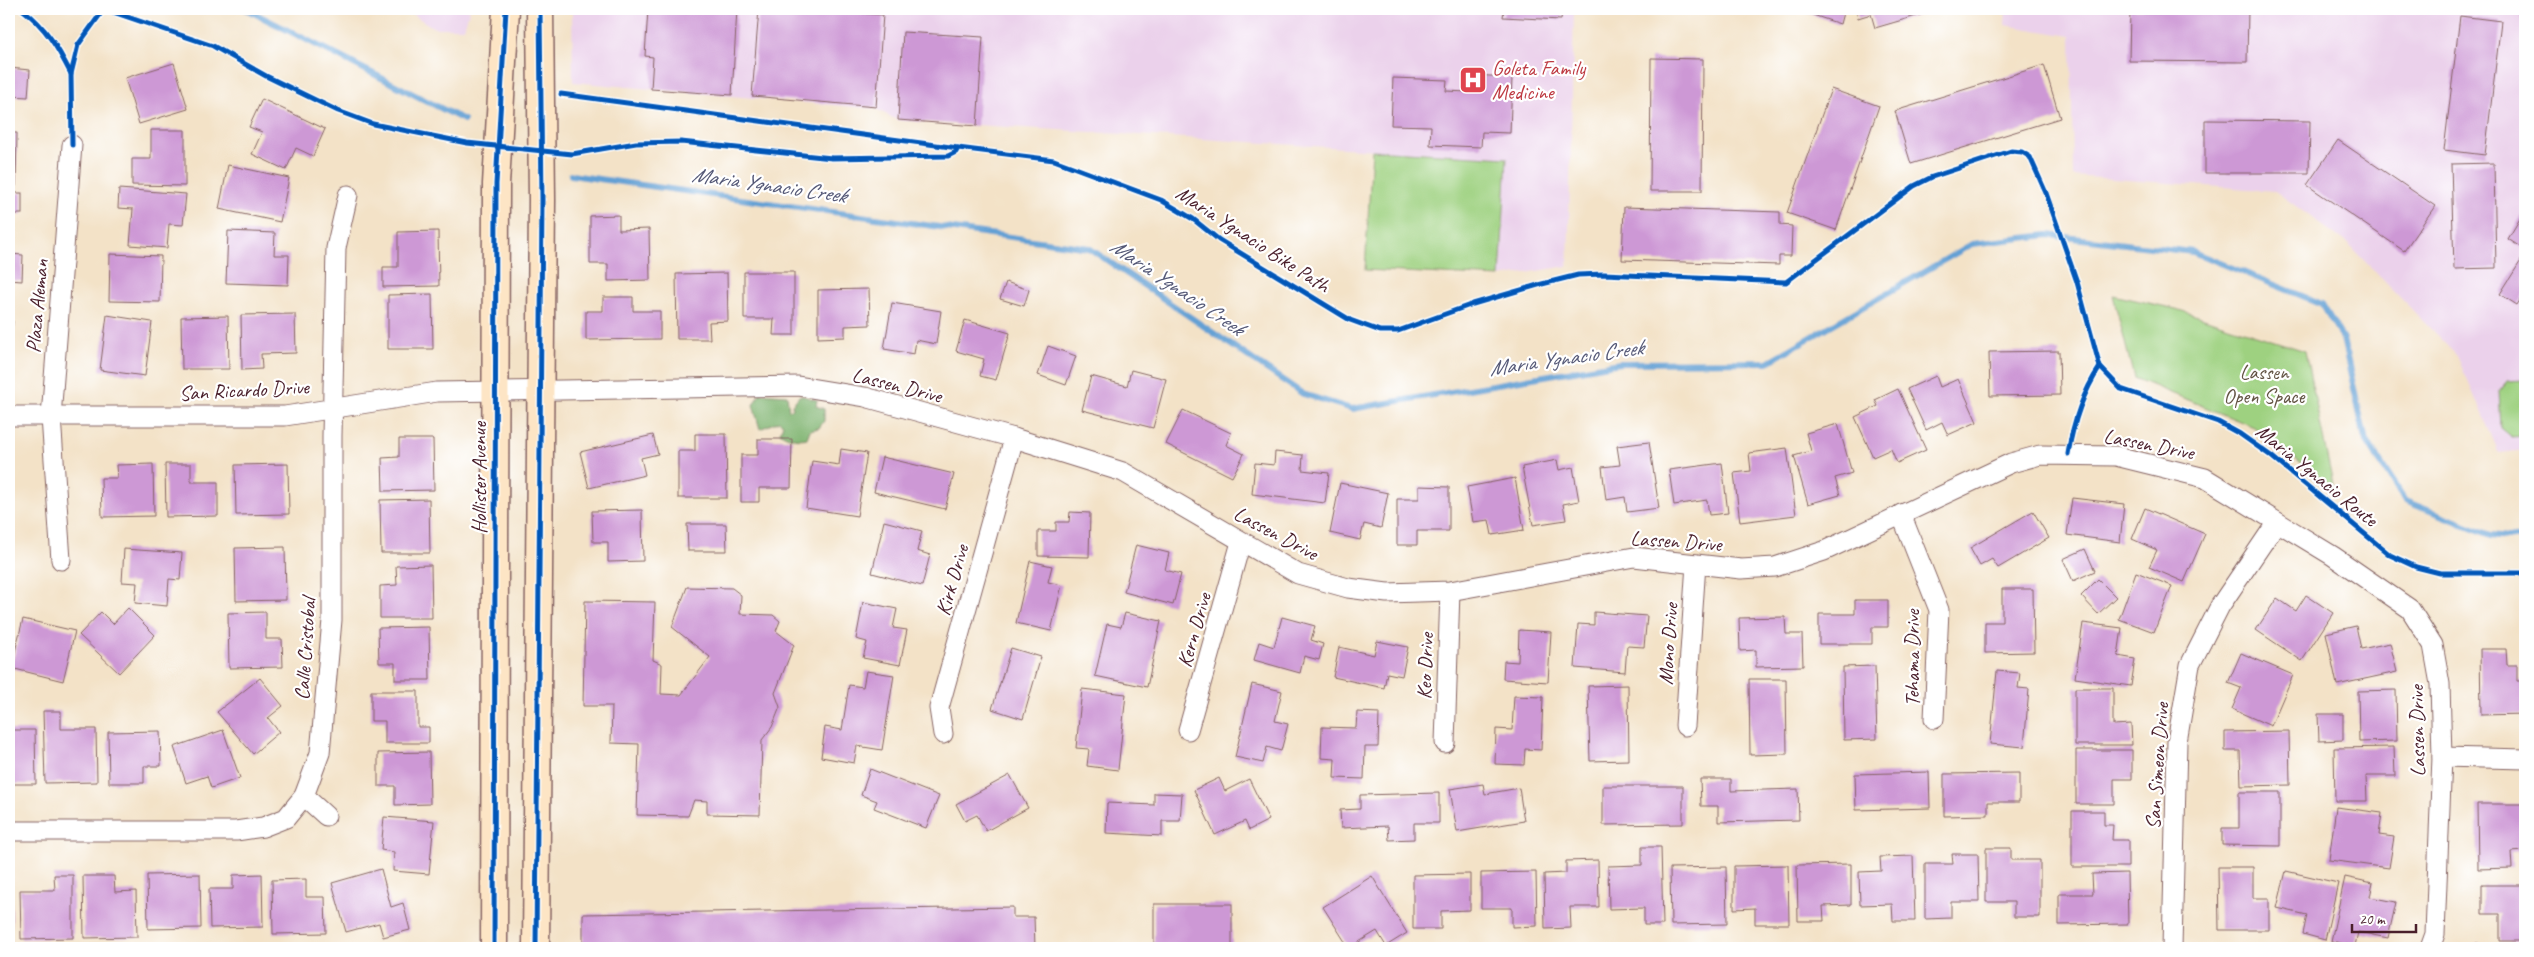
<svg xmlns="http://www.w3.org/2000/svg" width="2534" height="957" viewBox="0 0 2534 957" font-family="Caveat,sans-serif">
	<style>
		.built { fill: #ebd1eb }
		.green { fill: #9ed180; stroke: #747856 }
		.forest { fill: #7eb36e; stroke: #64694c }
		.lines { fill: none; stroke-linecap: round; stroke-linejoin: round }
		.stream { stroke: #63a0d4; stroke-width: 6 }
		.building { fill: #cd98d5 }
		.street-casing { stroke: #856362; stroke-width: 21 }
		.secondary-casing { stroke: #856362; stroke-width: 29 }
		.street { stroke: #fff; stroke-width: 19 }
		.secondary { stroke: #fde5c5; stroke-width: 26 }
		.cycleway-casing { stroke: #fff; stroke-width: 8 }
		.cycleway { stroke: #0057b8; stroke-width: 5 }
		.labels { text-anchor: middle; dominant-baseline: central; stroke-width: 4.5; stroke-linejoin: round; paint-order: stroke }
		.health-label { font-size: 21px; fill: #be3a42; stroke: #fff; text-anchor: start }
		.street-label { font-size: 21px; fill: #4a1f2b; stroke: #fff }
		.park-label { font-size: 21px; fill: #635444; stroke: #fff }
		.water-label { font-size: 22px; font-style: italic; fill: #555977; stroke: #fff }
	</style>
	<rect width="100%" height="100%" fill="#fff"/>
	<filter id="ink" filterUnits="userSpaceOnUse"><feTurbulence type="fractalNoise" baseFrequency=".02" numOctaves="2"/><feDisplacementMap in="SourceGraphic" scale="10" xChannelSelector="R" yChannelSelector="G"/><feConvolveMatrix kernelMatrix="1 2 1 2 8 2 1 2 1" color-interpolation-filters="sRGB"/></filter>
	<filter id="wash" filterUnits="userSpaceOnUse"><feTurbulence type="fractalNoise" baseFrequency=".0096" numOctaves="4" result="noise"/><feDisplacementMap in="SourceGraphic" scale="20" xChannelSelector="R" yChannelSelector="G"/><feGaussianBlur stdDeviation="1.12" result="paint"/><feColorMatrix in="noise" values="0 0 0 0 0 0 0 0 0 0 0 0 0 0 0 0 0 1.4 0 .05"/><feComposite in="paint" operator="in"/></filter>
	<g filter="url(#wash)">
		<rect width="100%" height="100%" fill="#f3e2c7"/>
		<!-- built -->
		<g class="built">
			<path d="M404,9H470L464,28H434Z"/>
			<path d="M572,9H1574L1568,266L1500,277L1506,158L897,120L876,109L573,82Z"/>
			<path d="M2006,9H2525V450L2499,453L2457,356L2348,244L2275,191L2073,176L2071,36L2005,25Z"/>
		</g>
		<!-- green -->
		<g class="green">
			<path d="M1372,150L1507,158L1500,277L1365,270Z"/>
			<path d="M2113,295L2176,309L2305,351L2334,489L2254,427L2134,378Z"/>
			<path d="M2525,380V436L2512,437L2501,428L2499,391L2507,381Z"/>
		</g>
		<!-- forest -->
		<path class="forest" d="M760,393L787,395L789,410L793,409L792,405L800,395L817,400L816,406L824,409V421L819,428L810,430L807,438C800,440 786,438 780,432L783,424L779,421L760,429L753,405Z"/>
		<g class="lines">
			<!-- stream -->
			<g class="stream">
				<path d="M246,9L464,120"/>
				<path d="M571,175L1089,248L1303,394L1352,409L1620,363L1768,362L1972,244L2048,235L2193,252L2322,304L2343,339L2365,438L2405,501L2491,535L2525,539"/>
			</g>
		</g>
		<g id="blocks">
			<!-- building -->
			<g class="building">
				<path d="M648,9H737L732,95L651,89L653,57L645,56Z"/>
				<path d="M759,9H799L883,15L876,107L752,96Z"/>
				<path d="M1504,9H1562L1561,20L1503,17Z"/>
				<path d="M1795,9H1844L1840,24Z"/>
				<path d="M1856,9H1940L1875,28L1871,14L1858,18Z"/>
				<path d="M2130,9H2248L2247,62L2129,61Z"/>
				<path d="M2518,9H2525V31Z"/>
				<path d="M2460,16L2501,21L2485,155L2444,150Z"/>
				<path d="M903,32L983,37L977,126L898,120Z"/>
				<path d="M1651,58L1703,59L1702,191H1650Z"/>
				<path d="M174,63L188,109L139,124L125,78Z"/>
				<path d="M2044,65L2060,118L1911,164L1895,111Z"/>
				<path d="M9,68L30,70L28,97L9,96Z"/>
				<path d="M1468,75L1512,77L1510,133L1482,132L1481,147L1430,145L1431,126L1391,125L1393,78L1447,80L1446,91L1468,92Z"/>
				<path d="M1831,89L1879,106L1836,230L1787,213Z"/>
				<path d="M262,99L325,129L313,156L296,148L286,170L252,154L262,132L249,127Z"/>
				<path d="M2205,120L2310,121L2309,173H2205Z"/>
				<path d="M151,130H185V186L132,185V159H151Z"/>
				<path d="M9,133H17L16,186L9,185Z"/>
				<path d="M2338,140L2435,206L2404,251L2307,185Z"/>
				<path d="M2494,163L2496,268L2454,269L2451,164Z"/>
				<path d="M228,165L289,178L280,222L219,209Z"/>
				<path d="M119,189L186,194L183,225L169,224L167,248L130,245L133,209L118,208Z"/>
				<rect x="9" y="193" width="13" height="21"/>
				<path d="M1624,207L1780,212V225L1792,226L1791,256H1779V265L1622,260Z"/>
				<path d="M2525,210V250L2508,239Z"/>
				<path d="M619,215V230L649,229L650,280L608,281V264H590V216Z"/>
				<path d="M228,231L275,233L274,255H289L288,285L226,283Z"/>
				<path d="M438,231L439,286L383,287V267H398V232Z"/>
				<path d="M9,254L23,255L22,281L9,280Z"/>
				<path d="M110,254L161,256L160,302L109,301Z"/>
				<path d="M2522,259L2525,261V292L2517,305L2500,294Z"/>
				<path d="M744,272H794V335H773L774,319H744Z"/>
				<path d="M727,273L728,321L709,322L710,339H677L676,274Z"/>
				<path d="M1006,282L1029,290L1024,306L1000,299Z"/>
				<path d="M869,289L870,325L845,326V337L818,338V290Z"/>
				<path d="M432,294L433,349H388V295Z"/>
				<path d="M603,297H633V311H660V339L586,340V311H603Z"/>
				<path d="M892,303L941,311L936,344L916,340L914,354L884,349Z"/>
				<path d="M295,314L296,353L261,354L262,369L242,370L241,315Z"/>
				<path d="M107,315L152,322L145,376L100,370Z"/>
				<path d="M228,316L229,369H182L181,317Z"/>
				<path d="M965,320L1010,333L996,380L980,376L984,359L956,351Z"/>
				<path d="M9,321H13L11,345H9Z"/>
				<path d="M1048,346L1076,356L1066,385L1038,375Z"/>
				<path d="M2059,351L2060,395L1990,396L1989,352Z"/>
				<path d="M1131,370L1166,379L1153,428L1082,410L1091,376L1127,386Z"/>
				<path d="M1936,376L1940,387L1958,379L1977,422L1948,435L1942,422L1926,430L1907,389Z"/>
				<path d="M1898,389L1926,450L1897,463L1891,449L1873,457L1855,417L1878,406L1875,400Z"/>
				<path d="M1183,410L1231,433L1226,445L1244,454L1232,477L1166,444Z"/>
				<path d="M1838,424L1852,473L1835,478L1840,495L1808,504L1794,456L1811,451L1806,433Z"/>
				<path d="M695,434H726L727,498H678V451H695Z"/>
				<path d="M653,435L658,454L641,458L645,475L589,488L580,452Z"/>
				<path d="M399,439H433L434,490L383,491L382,458L399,457Z"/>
				<path d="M758,439H792L791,488H759V502H741V455H758Z"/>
				<path d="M1649,442L1659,508L1627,512L1625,497L1606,500L1602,467L1620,465L1617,446Z"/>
				<path d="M1787,448L1796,515L1740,522L1734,473L1751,471L1749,453Z"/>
				<path d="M841,449L867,453L857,516L806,508L812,461L839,465Z"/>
				<path d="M1275,452L1303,455L1302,470L1329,473L1325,503L1252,494L1255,463L1274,465Z"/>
				<path d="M882,457L954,474L945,509L874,492Z"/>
				<path d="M1557,460L1559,470L1573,467L1579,501L1563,504L1566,520L1533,525L1522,467Z"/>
				<path d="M1722,463L1728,513L1709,515L1707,500L1674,505L1669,470Z"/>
				<path d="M153,464L154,516L102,517L101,478H117L116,465Z"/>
				<path d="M165,464H191V482H218V516L166,517Z"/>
				<path d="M288,464L289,514L236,515L235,465Z"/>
				<path d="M1515,478L1524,530L1492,535L1489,520L1473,522L1467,487Z"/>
				<path d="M1340,483L1388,493L1381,528L1364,524L1360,540L1330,533Z"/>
				<path d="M1419,486L1449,487V531H1417V545H1397V499H1419Z"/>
				<path d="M2072,498L2124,504L2120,542L2067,535Z"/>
				<path d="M429,499L430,553H381L380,500Z"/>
				<path d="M2145,508L2205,534L2184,582L2149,567L2157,550L2132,539Z"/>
				<path d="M642,510L643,561L608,562V542H593L592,511Z"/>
				<path d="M2033,511L2049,538L1998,568L1992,559L1980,566L1970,548Z"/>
				<path d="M1070,512L1090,513L1089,557L1038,556V531H1056V522H1069Z"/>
				<path d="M884,521L922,531L917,551L930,555L922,586L872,573Z"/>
				<path d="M687,524H726L727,551H688Z"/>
				<path d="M1136,545L1169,553L1165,570L1181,574L1173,605L1124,592Z"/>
				<path d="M285,547L286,600L236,601L235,548Z"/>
				<path d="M124,549L182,553L180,580L169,579L167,606L135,603L137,583L122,582Z"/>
				<path d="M2085,549L2095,571L2073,581L2063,559Z"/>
				<path d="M1030,561L1052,566L1048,582L1062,585L1051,631L1016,623Z"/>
				<path d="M431,565L432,618H380V586L397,585L396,566Z"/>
				<path d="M2136,572L2172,586L2154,632L2119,619Z"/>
				<path d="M2098,579L2116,597L2098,614L2081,596Z"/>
				<path d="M687,587L732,588L741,595L740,614L773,615L780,621L776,631L794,645L775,693L780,707L772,727L762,740L760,815L707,814V801L694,800L688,816L637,815L639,744L611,743L612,706H583L585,601L655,602L653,660L662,664L661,694L681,695L710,657L672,627Z"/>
				<path d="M2002,589H2033L2034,652L1985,653V622H2002Z"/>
				<path d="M2306,595L2333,613L2302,661L2256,630L2277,598L2296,611Z"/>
				<path d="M1855,600H1888V627H1872V644H1819V614H1855Z"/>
				<path d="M863,602L897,609L893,628L907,630L900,665L863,658L867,642L856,639Z"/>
				<path d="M128,608L155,635L119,673L79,635L101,612L113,624Z"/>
				<path d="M266,612V639H282L283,667L229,668L228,613Z"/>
				<path d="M1594,612L1647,616L1644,647L1627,646L1625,672L1575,668L1578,624L1594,625Z"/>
				<path d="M1125,613L1161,621L1147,687L1095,676L1107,624L1121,627Z"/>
				<path d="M1282,617L1315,626L1311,640L1323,644L1319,660L1304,656L1300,673L1254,660L1259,642L1274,647Z"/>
				<path d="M1785,617L1786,634H1802L1803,666L1756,667V650L1740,651L1739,618Z"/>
				<path d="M23,619L75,631L63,681L11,668Z"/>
				<path d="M2083,623L2122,628L2118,656L2135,659L2131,686L2075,678Z"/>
				<path d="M2356,626L2361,649L2390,643L2397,672L2337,685L2326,633Z"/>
				<path d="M429,627L430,680H395V663H379L378,628Z"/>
				<path d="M1519,630L1551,632L1548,682L1503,679L1504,661L1518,662Z"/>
				<path d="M1377,641L1408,647L1402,676L1387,673L1384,688L1333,677L1339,647L1374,655Z"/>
				<path d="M1011,648L1041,657L1023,719L992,709Z"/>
				<path d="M2480,649H2506L2507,665H2517V681H2525V714L2481,715Z"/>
				<path d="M2241,653L2293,675L2271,726L2232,709L2241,688L2228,683Z"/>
				<path d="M1875,666L1877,739L1844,740L1843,667Z"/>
				<path d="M866,671L894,675L882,750L857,746L854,763L821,757L825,727L842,730L849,685L863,687Z"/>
				<path d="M1997,671L2020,673L2018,688L2029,689L2024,747L1990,744Z"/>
				<path d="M260,678L283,706L268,718L279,732L253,754L217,712Z"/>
				<path d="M1749,679H1786L1787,754L1750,755Z"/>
				<path d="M1252,684L1282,691L1275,721L1288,724L1281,751L1267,747L1263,763L1235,757Z"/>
				<path d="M1628,685L1629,760L1590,761L1588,686Z"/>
				<path d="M2075,688H2113V725L2131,724L2132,745H2075Z"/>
				<path d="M1082,689L1126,694L1118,770L1087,766L1089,749L1076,748Z"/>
				<path d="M2396,690L2397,741L2359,742L2358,691Z"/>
				<path d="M371,691H418V727H429V743H385V721H371Z"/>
				<path d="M1514,696L1543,697L1541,750L1525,749L1524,765L1495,764L1496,729L1512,730Z"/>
				<path d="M43,711H61V729H96L97,782L45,783Z"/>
				<path d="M1357,712L1379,713L1378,747H1365L1364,779L1334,778L1335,759L1321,758L1322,727L1356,728Z"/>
				<path d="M2318,714H2343V740L2319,741Z"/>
				<path d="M9,730H35L36,784H9Z"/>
				<path d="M223,730L240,778L211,788L207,776L186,783L174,747Z"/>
				<path d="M160,731L161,766H144V783H109L108,732Z"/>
				<path d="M2289,731L2290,785L2241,786L2240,751H2225V732Z"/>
				<path d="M2394,747L2395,776H2366L2367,801H2335L2334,748Z"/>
				<path d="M2076,750H2132V779H2114V804H2076Z"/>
				<path d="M429,752L430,804L395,805V786H378V753Z"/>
				<path d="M870,769L939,796L926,828L874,808L877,801L861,795Z"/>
				<path d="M1929,772L1930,808L1856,810L1855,774Z"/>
				<path d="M2019,773V802H1988V815L1944,816V774Z"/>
				<path d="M1010,775L1028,808L986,831L977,815L965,821L956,804Z"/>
				<path d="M1219,778L1225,791L1249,779L1269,820L1249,830L1245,821L1215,835L1194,790Z"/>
				<path d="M1700,779H1731V791L1798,789L1799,820L1718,822V806H1701Z"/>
				<path d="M1483,784L1485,794L1519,788L1524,821L1457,832L1450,789Z"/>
				<path d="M1603,786H1683V824L1603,825Z"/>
				<path d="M2239,792H2280V846L2222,845V828H2239Z"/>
				<path d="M1154,793L1182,794L1180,821H1162V836L1106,833L1107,803L1154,805Z"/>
				<path d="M1439,793V823H1414V839L1389,840L1388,826L1341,828L1340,810L1360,809V795Z"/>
				<path d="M2477,804H2525V851L2511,852L2512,868L2478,869Z"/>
				<path d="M2336,807L2382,813L2379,835L2394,837L2389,868L2329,860Z"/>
				<path d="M2072,811H2104V825H2113L2112,840H2128V867H2072Z"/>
				<path d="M384,817L434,821L429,874L393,871L394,852L381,850Z"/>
				<path d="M1642,847H1661L1663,925H1644V908L1609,909L1608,866L1642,865Z"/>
				<path d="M1986,848H2011V860H2040V917H2014V902H1986Z"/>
				<path d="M1952,854H1978L1979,902H1951V918L1925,919V864H1953Z"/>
				<path d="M1913,856L1915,921H1893L1892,904L1860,905L1859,872L1881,871L1880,857Z"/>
				<path d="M1598,860L1599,907H1570L1571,928L1545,929L1544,874L1566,873V861Z"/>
				<path d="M1851,864V905L1823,906L1824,921H1798L1797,865Z"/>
				<path d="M1788,865L1789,924H1755V908L1734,909V866Z"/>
				<path d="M1726,867L1727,924L1671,925L1670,868Z"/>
				<path d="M2218,867H2253V898H2269V930H2219Z"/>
				<path d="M381,869L391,907L403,903L410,930L383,937L379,923L346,932L332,883Z"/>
				<path d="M2286,871L2338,883L2325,940L2303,934L2307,915L2277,908Z"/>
				<path d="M1536,872L1537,926L1512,927V908H1481V873Z"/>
				<path d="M2127,873L2128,924L2059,925V894H2093L2092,874Z"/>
				<path d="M200,874L201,928L148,929L147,875Z"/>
				<path d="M262,874L263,927L210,928L209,889H233V875Z"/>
				<path d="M1470,874V910L1441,911V929H1413V875Z"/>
				<path d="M9,875H11L12,926H9Z"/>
				<path d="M54,875H73V938L21,939L20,890H55Z"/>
				<path d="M83,876H114L115,892L136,891L137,937L84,938Z"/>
				<path d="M1372,876L1407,933L1386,946L1377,931L1349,948L1323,907Z"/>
				<path d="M2345,877L2373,883L2370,897L2396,902L2388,938L2358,932L2355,946L2331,941Z"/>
				<path d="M306,879V897H325L326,933L273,934L272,880Z"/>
				<path d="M2482,885H2525V941H2500V914H2482Z"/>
				<rect x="1154" y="904" width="78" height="44"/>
				<path d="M1013,907V917H1034L1035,948H583V914Z"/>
				<path d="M2476,943L2501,947V948H2475Z"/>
			</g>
		</g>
	</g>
	<g filter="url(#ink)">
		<use href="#blocks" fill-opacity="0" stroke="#856362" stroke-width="1"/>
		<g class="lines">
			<!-- street casing -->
			<g class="street-casing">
				<g id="street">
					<path d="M9,416H285L437,392L798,386L865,397L1014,438L1123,472L1298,574L1348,588L1387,593L1450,591L1634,557L1741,569L1775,567L1824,551L2011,463L2040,455L2116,456L2205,478L2333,556L2410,609L2433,645L2440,684L2442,757L2435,934L2430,948"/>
					<path d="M1901,514L1939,610L1934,719"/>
					<path d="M61,560L51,417L72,145"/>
					<path d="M1685,726L1696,564"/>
					<path d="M1188,730L1241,542"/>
					<path d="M943,734L939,708L1014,438"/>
					<path d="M1445,743L1450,591"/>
					<path d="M2442,757L2525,759"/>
					<path d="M304,796L326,816"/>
					<path d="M9,831H236L263,827L286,818L304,796L320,753L332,620V436L336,248L348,195"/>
					<path d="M2172,948L2177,742L2190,665L2220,606L2277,522"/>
				</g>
			</g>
			<!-- secondary casing -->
			<g class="secondary-casing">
				<g id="secondary">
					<path d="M494,948L496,184L506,9"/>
					<path d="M536,948L542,200L540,9"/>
				</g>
			</g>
			<!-- street -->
			<use href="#street" class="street"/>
			<!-- secondary -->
			<use href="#secondary" class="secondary"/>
			<!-- cycleway casing -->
			<g class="cycleway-casing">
				<g id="cycleway">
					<path d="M22,9C46,27 58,48 71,74"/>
					<path d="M104,9L213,46L266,76L338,111L373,124L467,143L572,154L636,143L681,142L832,158L948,156L956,152L958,148L1054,160L1161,200L1193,219L1219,240L1350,320L1380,331H1398L1473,304L1538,285L1578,275L1604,274L1786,282L1914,186L1932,177L2011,151L2022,152L2030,157L2046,193L2077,282L2100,367L2121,389L2218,422L2240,434L2271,456L2390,555L2416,567L2440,573H2525"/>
					<path d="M561,94L958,148"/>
					<path d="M72,145L71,74L78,45L104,9"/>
					<path d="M2068,454C2073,423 2082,394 2100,367"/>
					<path d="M494,948L496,184L506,9"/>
					<path d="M536,948L542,200L540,9"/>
				</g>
			</g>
			<!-- cycleway -->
			<use href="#cycleway" class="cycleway"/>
		</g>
	</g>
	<!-- icons -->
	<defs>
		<g id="hospital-square" transform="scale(1.4375)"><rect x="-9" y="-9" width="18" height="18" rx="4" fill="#e0444e" stroke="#fff"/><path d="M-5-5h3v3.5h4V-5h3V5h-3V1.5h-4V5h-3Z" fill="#fff"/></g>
	</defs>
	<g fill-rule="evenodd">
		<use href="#hospital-square" x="1473" y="80"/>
	</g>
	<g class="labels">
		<!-- health labels -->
		<g class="health-label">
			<text x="1492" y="68">Goleta Family<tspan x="1492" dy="24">Medicine</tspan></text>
		</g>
		<!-- street labels -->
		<g class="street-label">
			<text transform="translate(1253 239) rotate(33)">Maria Ygnacio Bike Path</text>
			<text transform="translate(37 306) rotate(-85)">Plaza Aleman</text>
			<text transform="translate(897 385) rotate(14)">Lassen Drive</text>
			<text transform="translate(244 390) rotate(-3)">San Ricardo Drive</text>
			<text transform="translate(2149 444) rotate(11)">Lassen Drive</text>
			<text transform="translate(2317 475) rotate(39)">Maria Ygnacio Route</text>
			<text transform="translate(479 478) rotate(-90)">Hollister Avenue</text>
			<text transform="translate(1276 533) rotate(28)">Lassen Drive</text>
			<text transform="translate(1676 541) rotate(4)">Lassen Drive</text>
			<text transform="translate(952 580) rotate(-74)">Kirk Drive</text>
			<text transform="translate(1194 630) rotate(-74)">Kern Drive</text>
			<text transform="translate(1668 644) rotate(-86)">Mono Drive</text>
			<text transform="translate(305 649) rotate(-86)">Calle Cristobal</text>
			<text transform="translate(1912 658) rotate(-90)">Tehama Drive</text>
			<text transform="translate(1425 666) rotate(-88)">Keo Drive</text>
			<text transform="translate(2417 731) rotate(-91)">Lassen Drive</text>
			<text transform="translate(2157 766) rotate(-86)">San Simeon Drive</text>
		</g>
		<!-- park labels -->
		<g class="park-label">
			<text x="2264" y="372">Lassen<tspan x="2264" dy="24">Open Space</tspan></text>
		</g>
		<!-- water labels -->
		<g class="water-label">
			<text transform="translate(769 185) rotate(8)">Maria Ygnacio Creek</text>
			<text transform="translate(1177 287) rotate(34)">Maria Ygnacio Creek</text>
			<text transform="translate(1566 358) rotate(-8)">Maria Ygnacio Creek</text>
		</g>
	</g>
	<!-- margin -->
	<rect width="2534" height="957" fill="none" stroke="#fff" stroke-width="30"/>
	<!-- scale -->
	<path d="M2352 924v8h64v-8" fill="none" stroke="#4a1f2b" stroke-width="2.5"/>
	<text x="2359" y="924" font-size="15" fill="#4a1f2b" stroke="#ffffff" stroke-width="4" paint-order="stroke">20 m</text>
</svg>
